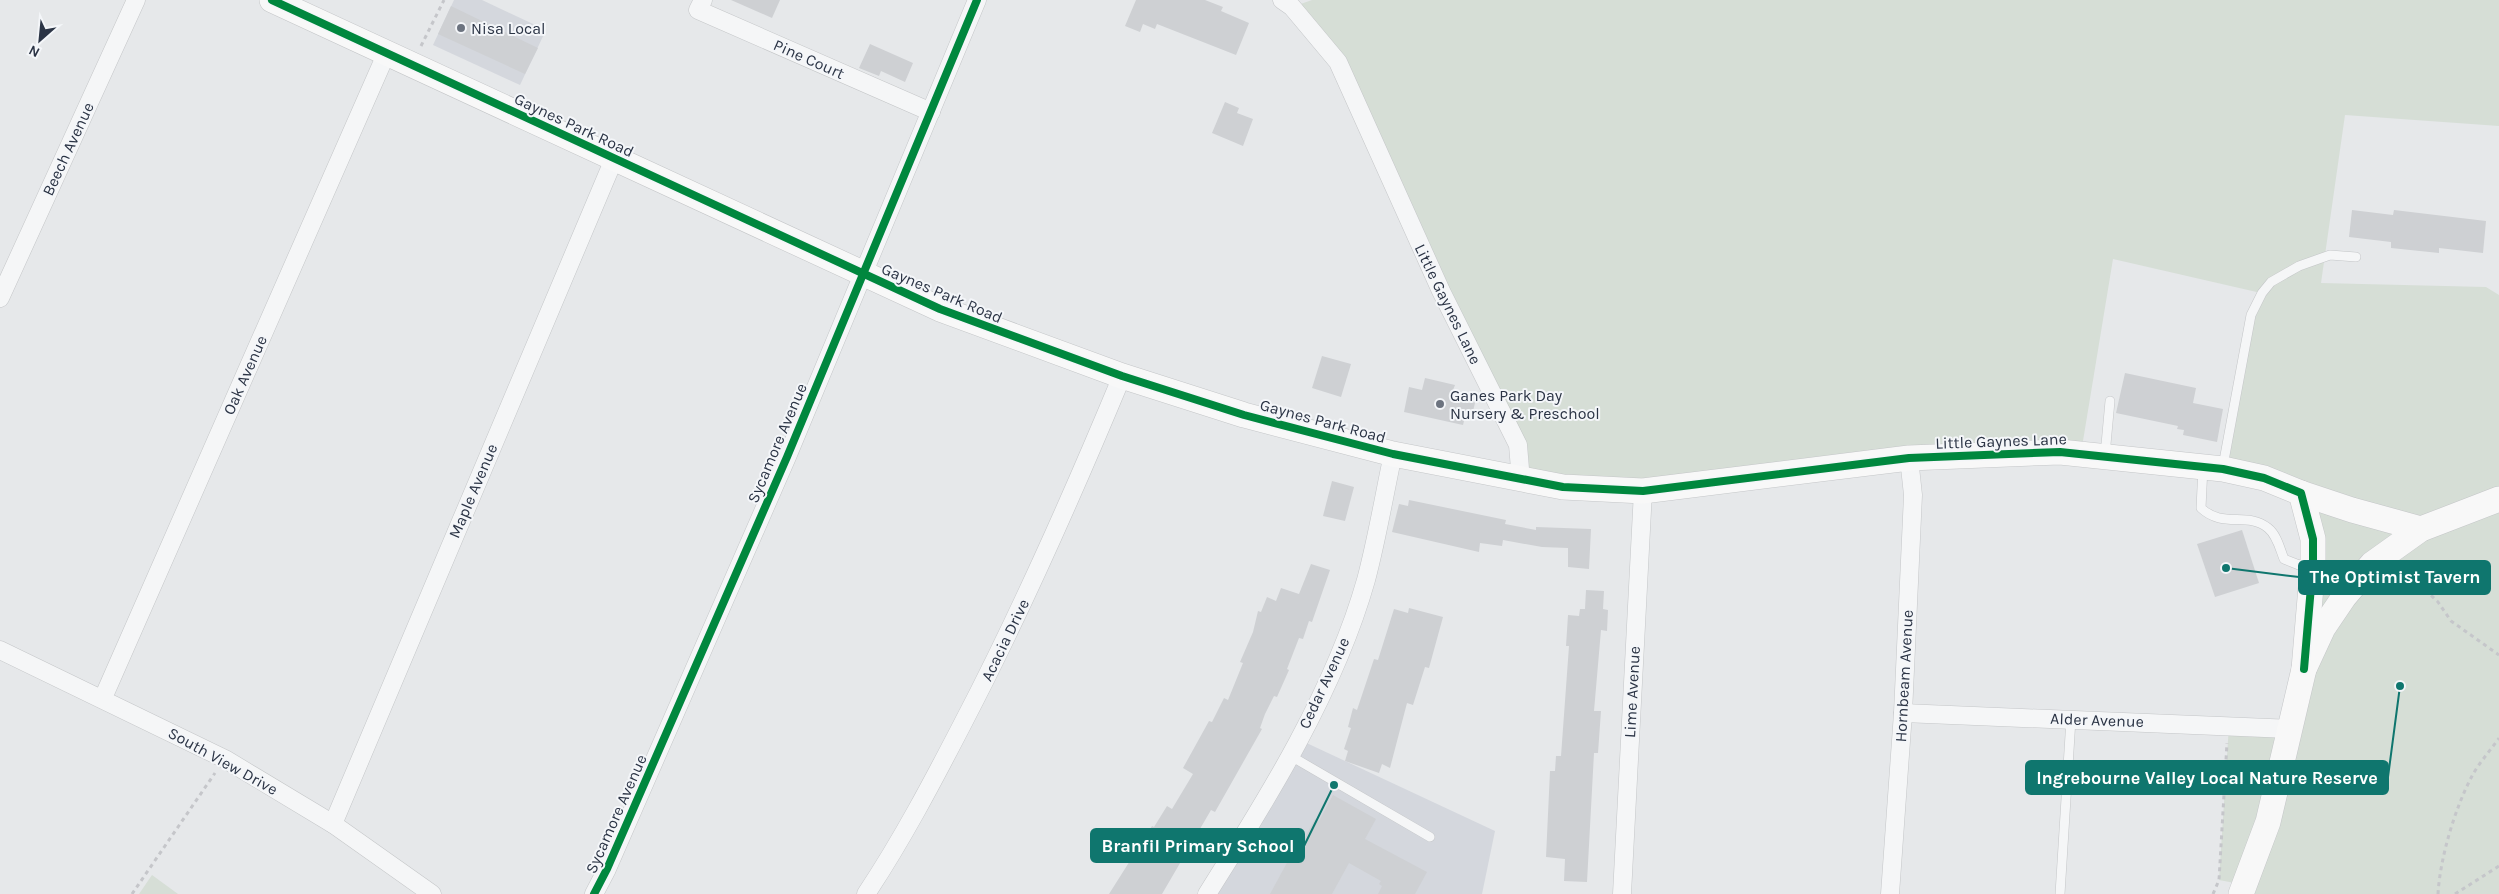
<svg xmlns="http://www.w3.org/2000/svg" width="2499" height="894" viewBox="0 0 2499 894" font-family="Karla,sans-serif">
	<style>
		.built { fill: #d4d7dd }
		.green { fill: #d6ded6 }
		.building { fill: #ced0d3 }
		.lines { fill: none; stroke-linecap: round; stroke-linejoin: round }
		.lane-casing { stroke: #c4c6c8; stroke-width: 10 }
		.street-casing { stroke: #c4c6c8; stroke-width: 19 }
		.secondary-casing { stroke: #c4c6c8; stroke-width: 26 }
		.path { stroke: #c5c6ca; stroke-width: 3; stroke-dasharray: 4 4; stroke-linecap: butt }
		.lane { stroke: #f5f6f7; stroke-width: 9 }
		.street { stroke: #f5f6f7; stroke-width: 18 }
		.secondary { stroke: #f8f8f8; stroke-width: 25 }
		.cycleway-casing { stroke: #f4f6f9; stroke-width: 11 }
		.cycleway { stroke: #00873e; stroke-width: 8 }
		.poi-dot { fill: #6c737f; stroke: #f4f6f9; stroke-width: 2 }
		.labels { text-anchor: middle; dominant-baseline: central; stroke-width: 4; stroke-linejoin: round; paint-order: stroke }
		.poi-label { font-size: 16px; fill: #2b3445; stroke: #f4f6f9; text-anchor: start }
		.street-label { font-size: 16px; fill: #2b3445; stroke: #f4f6f9 }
		.leader { fill: none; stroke: #0f766e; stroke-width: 2 }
		.callout-dot { fill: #0f766e; stroke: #f4f6f9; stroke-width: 2 }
		.callout { fill: #0f766e; stroke: #0f766e; stroke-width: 2 }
		.callout-label { font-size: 18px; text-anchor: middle; font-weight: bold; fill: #fff }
	</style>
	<rect width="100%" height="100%" fill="#e6e8ea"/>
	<!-- built -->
	<g class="built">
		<path d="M454,0H482L546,30L520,85L433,45Z"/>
		<path d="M1298,739L1495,831L1482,894H1205Z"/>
	</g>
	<!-- green -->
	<g class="green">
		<path d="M1312,0H2499V126L2345,115L2321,283L2486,287L2499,295V894H2241L2245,885L2219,880L2229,725L2291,729L2304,669L2301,493L2223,469L2251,315L2261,293L2113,259L2081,453L1693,486L1521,481L1518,445L1338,62L1292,7Z"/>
		<path d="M152,875L178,894H139Z"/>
	</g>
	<!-- building -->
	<g class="building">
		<path d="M731,0H780L772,18Z"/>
		<path d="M1136,0H1205L1223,7L1221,11L1249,23L1236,55L1157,24L1155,29L1143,24L1140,32L1125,26Z"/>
		<path d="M451,6L538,48L525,74L438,34Z"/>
		<path d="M870,44L913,63L905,82L881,71L879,76L859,68Z"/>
		<path d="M1225,102L1239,108L1237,113L1253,119L1243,146L1212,133Z"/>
		<path d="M2352,210L2393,215L2394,210L2486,221L2483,253L2439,248V253L2391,248V242L2349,237Z"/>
		<path d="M1322,356L1351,364L1341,397L1312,388Z"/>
		<path d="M2125,373L2196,388L2193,403L2223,409L2217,442L2183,435L2184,430L2177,429L2178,426L2116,413Z"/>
		<path d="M1425,378L1455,385L1453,390L1477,395L1471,419L1465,417L1463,425L1404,412L1409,387L1422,390Z"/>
		<path d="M1332,481L1354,487L1345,521L1323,516Z"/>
		<path d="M1409,500L1506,520L1505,524L1536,530V527L1591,529L1589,569L1568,567V548L1542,547L1503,540L1502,546L1480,543L1479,552L1392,532L1399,504L1408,506Z"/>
		<path d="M2242,530L2259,583L2215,597L2197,544Z"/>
		<path d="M1311,564L1330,570L1312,622L1309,621L1303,639L1299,638L1287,669L1289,670L1277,697L1274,696L1265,714L1260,728L1262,729L1215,812L1211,810L1162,894H1109L1152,826L1154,827L1167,806L1172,809L1193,774L1183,768L1209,721L1212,722L1224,698L1228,700L1243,663L1240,662L1253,632L1258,611L1261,612L1267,597L1276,601L1281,588L1299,594Z"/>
		<path d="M1586,590L1604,591L1603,609L1608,610L1607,631L1601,630L1594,711H1601L1598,753H1594L1587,882L1564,881L1565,859L1546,857L1550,771H1555L1556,756H1561L1569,646H1566L1568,615L1579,616L1580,609H1585Z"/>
		<path d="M1409,608L1443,617L1429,668L1425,667L1413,705L1407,703L1390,768L1382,764L1379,773L1345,761L1348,751L1344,749L1351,728L1348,727L1353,708L1357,710L1374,659L1378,660L1394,609L1408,613Z"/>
		<path d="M1333,795L1376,819L1365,839L1427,872L1415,894H1378L1382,886L1379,884L1381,881L1349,863L1332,894H1270L1295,848L1298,850L1315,819L1319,821Z"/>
	</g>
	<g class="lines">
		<!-- lane casing -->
		<g class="lane-casing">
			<g id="lane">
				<path d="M2105,455L2110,401"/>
				<path d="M2223,466L2251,315L2262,293L2271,282L2299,266L2330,255L2356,257"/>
				<path d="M2203,467L2201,508C2223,529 2247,511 2268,528C2277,535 2280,549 2284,559L2299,565L2311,563"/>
				<path d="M1289,755L1430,837"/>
				<path d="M2060,894L2071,719"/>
			</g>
		</g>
		<!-- street casing -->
		<g class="street-casing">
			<g id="street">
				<path d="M703,0L698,10L931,112"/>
				<path d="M1282,0L1292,7L1338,62L1441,291L1518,445L1521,481"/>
				<path d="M0,298L136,0"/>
				<path d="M0,650L225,759L333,824L432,894"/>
				<path d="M103,698L387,52"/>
				<path d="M1903,713L2291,729"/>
				<path d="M333,824L614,159"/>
				<path d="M594,894L607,869L787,457L977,0"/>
				<path d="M866,894C902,840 933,781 963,723C1022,610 1073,494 1122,376"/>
				<path d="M1207,894C1268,798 1335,690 1366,580C1377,539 1384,496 1393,454"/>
				<path d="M1622,894L1643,491"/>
				<path d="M1890,894L1903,713L1913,495L1909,458"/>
			</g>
		</g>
		<!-- secondary casing -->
		<g class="secondary-casing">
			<g id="secondary">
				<path d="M272,0L940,309L1122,376L1244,415L1393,454L1563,487L1643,491L1909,458L2060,452L2223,469L2264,478L2301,493L2313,539V563L2304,669"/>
				<path d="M2301,493L2352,510L2421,529"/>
				<path d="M2241,894L2268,822L2304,669L2323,628L2344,597L2372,564L2421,529L2499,499"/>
			</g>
		</g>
		<!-- path -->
		<g class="path">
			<path d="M421,46L444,0"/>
			<path d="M2402,568L2438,602L2451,621L2499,655"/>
			<path d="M132,894L215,773"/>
			<path d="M2213,894L2219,880L2227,743"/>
			<path d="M2438,894C2440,858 2455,808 2472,776C2479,763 2490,751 2499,738"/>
			<path d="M2455,894L2499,866"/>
		</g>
		<!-- lane -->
		<use href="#lane" class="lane"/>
		<!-- street -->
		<use href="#street" class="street"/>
		<!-- secondary -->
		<use href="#secondary" class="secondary"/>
		<!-- cycleway casing -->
		<g class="cycleway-casing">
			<g id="cycleway">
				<path d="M272,0L940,309L1122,376L1244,415L1393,454L1563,487L1643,491L1909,458L2060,452L2223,469L2264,478L2301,493L2313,539V563L2304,669"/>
				<path d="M594,894L607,869L787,457L977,0"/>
			</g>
		</g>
		<!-- cycleway -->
		<use href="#cycleway" class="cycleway"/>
	</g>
	<!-- markers -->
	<g class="poi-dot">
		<circle cx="461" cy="28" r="5"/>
		<circle cx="1440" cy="404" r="5"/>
	</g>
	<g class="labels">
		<!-- poi labels -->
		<g class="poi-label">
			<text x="471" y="28">Nisa Local</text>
			<text x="1450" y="395">Ganes Park Day<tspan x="1450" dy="18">Nursery &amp; Preschool</tspan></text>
		</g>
		<!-- street labels -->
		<g class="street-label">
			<text transform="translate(809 59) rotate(24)">Pine Court</text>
			<text transform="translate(574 125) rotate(25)">Gaynes Park Road</text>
			<text transform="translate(68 149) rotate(-65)">Beech Avenue</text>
			<text transform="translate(942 293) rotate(23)">Gaynes Park Road</text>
			<text transform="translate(1448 304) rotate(64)">Little Gaynes Lane</text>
			<text transform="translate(245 375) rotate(-66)">Oak Avenue</text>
			<text transform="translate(1323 421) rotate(15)">Gaynes Park Road</text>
			<text transform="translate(2001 441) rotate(-2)">Little Gaynes Lane</text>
			<text transform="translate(777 443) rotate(-67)">Sycamore Avenue</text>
			<text transform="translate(473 491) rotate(-67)">Maple Avenue</text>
			<text transform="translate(1005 640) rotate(-64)">Acacia Drive</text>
			<text transform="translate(1904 676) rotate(-87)">Hornbeam Avenue</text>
			<text transform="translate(1324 683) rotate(-65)">Cedar Avenue</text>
			<text transform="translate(1632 692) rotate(-87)">Lime Avenue</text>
			<text transform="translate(2097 720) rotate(2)">Alder Avenue</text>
			<text transform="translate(223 761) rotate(29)">South View Drive</text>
			<text transform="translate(616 814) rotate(-66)">Sycamore Avenue</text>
		</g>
	</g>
	<!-- callouts -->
	<path class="leader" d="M2226 568L2299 577M2400 686L2388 777M1334 785L1304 846"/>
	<g class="callout-dot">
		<circle cx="2226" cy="568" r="5"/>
		<circle cx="2400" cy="686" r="5"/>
		<circle cx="1334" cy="785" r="5"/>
	</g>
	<g class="callout">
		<rect x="2299" y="561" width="191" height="33" rx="5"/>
		<rect x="2026" y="761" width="362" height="33" rx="5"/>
		<rect x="1091" y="829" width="213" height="33" rx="5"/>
	</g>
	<g class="callout-label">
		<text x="2395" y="583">The Optimist Tavern</text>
		<text x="2207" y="784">Ingrebourne Valley Local Nature Reserve</text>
		<text x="1198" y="852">Branfil Primary School</text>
	</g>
	<!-- north arrow -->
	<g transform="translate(40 40) rotate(207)" stroke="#f4f6f9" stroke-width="4" paint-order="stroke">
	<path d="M0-4L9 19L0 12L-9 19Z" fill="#2b3445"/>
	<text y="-8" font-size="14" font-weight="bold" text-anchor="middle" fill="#2b3445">N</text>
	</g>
</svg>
